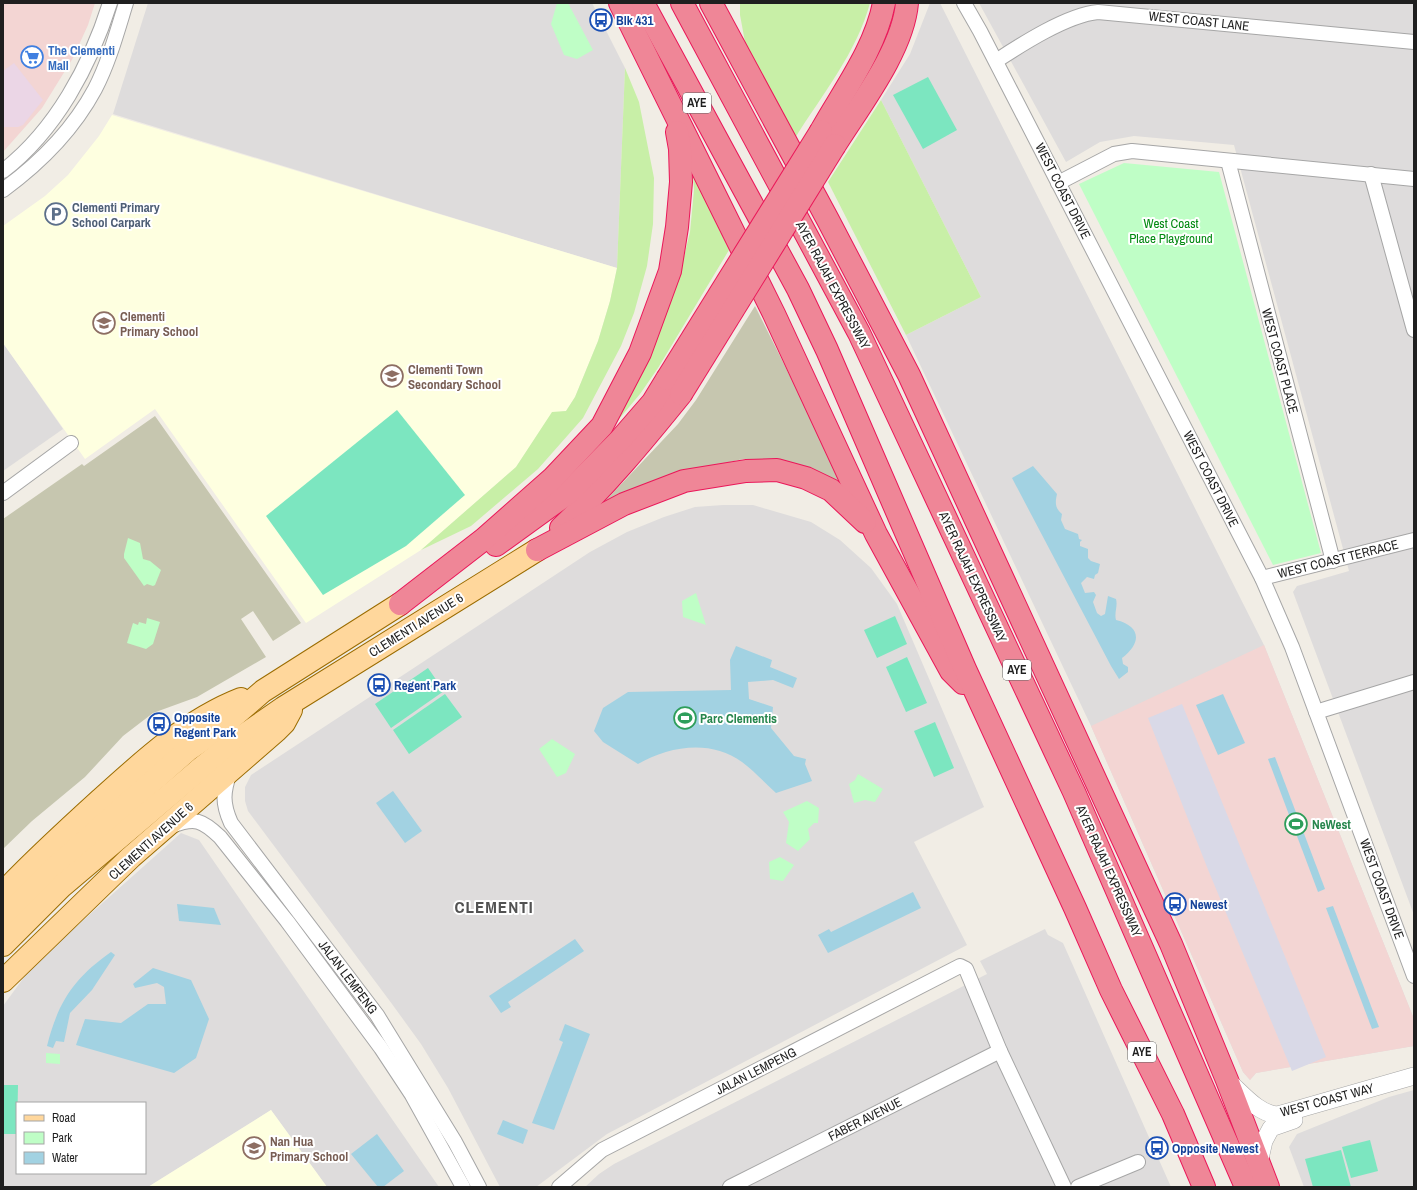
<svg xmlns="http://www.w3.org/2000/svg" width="1417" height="1190" viewBox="0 0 1417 1190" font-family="'Archivo Narrow',sans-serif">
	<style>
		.residential { fill: #dedcdc; fill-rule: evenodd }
		.commercial { fill: #f3d5d3 }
		.industrial { fill: #ebd6e6 }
		.education { fill: #feffe0 }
		.construction { fill: #c6c6af }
		.grass { fill: #c8efa7 }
		.park { fill: #bffec6 }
		.pitch { fill: #7ce6c0 }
		.plaza { fill: #d9d9e7 }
		.water { fill: #a2d2e2 }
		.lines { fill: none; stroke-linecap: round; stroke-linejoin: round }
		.minor-casing { stroke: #a6a6a6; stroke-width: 16 }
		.tertiary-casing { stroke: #a6a6a6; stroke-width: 18 }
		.primary-casing { stroke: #9b6c00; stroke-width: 24 }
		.motorway-casing { stroke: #ea1759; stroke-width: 24 }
		.minor { stroke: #fff; stroke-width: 14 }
		.tertiary { stroke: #fff; stroke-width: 17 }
		.primary { stroke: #ffd79c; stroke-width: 22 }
		.motorway { stroke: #ef8697; stroke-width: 22 }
		.motorway-bridge-casing { stroke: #ea1759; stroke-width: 24; stroke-linecap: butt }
		.motorway-bridge { stroke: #ef8697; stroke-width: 22 }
		.labels { text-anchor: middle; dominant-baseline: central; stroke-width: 4; stroke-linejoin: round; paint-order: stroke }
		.shield { fill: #fff; stroke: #626262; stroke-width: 1 }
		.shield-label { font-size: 12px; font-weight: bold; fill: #1f1f1f }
		.transit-label { font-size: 13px; font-weight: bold; fill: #164399; stroke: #fff; text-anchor: start }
		.street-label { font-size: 13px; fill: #1f1f1f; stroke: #fff }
		.shop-label { font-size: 13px; font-weight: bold; fill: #366cbe; stroke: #fff; text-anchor: start }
		.service-label { font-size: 13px; font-weight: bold; fill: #4e5e75; stroke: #fff; text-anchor: start }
		.park-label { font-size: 13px; fill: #028911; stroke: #fff }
		.education-label { font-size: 13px; font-weight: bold; fill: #785e54; stroke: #fff; text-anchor: start }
		.leisure-label { font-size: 13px; font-weight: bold; fill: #27864d; stroke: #fff; text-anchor: start }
		.district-label { font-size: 17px; font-weight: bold; letter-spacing: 1px; fill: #525252; stroke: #fff }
	</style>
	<rect width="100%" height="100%" fill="#f1ede5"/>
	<!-- residential -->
	<g class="residential">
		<path d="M148,3H592L625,68L617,268L113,114Z"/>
		<path d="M930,3H940L1264,645L1414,1019V1046L1256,1073L1250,1080L1243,1072L1091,726L906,335L981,297L881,100L910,54Z"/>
		<path d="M979,3H1414V915L1293,592L1297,586L1349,571L1234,145L1134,136L1100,142L1066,162Z"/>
		<path d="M3,343L63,429L3,471Z"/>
		<path d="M723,505H753L811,522L840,540L871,568L897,604L984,807L914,842L967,945L607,1134L536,1187H500L448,1088L421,1044L392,1004L248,811L245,801V787L251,775L590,552L627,532L664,517L695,507Z"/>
		<path d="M181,833L199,840L439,1187H327L271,1110L148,1187H3V1006L33,965ZM17,1103H145V1173H17Z"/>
		<path d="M1045,929L1048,935L1063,943L1171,1187H585L599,1174L614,1164L987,974L980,961Z"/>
		<path d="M1414,1090V1187H1304L1289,1147L1297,1134L1389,1097Z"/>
	</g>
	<!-- commercial -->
	<g class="commercial">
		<path d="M3,3H95L88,25L73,58L42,108L3,152Z"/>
		<path d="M1264,645L1414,1019V1046L1256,1073L1250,1080L1243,1072L1091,726Z"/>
	</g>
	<!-- industrial -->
	<path class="industrial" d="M14,63L43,100L23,125L18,127H3V71Z"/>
	<!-- education -->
	<g class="education">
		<path d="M112,115L617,268L610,301L598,341L575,397L566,411L552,413L516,467L421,550L306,623L155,409L85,459L3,343V226L45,196L68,175L99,136Z"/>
		<path d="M271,1110L327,1187H148Z"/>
	</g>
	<!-- construction -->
	<g class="construction">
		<path d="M755,306L846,488L830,477L805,466L778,460L743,459L685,472L597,508L610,496L678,424L696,400Z"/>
		<path d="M155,416L301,623L273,641L253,611L241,619L266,657L197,697L153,713L123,736L85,777L32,821L3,849V519L82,464L84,466Z"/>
	</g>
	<!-- grass -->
	<g class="grass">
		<path d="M740,3H870C857,52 822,95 795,138L745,42L740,15Z"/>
		<path d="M625,68L639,102L654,178L653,224L647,266L634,313L621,346L583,418L538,469L471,526L421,550L516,467L552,412L566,411L575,397L598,341L610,301L617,268Z"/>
		<path d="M881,100L981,297L906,335L828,182Z"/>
		<path d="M693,175L729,250L658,368L640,394L609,431L679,277L690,232L694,190Z"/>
	</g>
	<!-- park -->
	<g class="park">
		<path d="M557,3H568L593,50L577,59L564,55L551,24Z"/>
		<path d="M1124,163L1219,172L1321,553L1273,565L1079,184Z"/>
		<path d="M128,538L140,543L143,559L150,561L161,570L155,585L153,586L147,584L144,586L124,558V554Z"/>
		<path d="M696,593L706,625L683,617L682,601Z"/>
		<path d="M147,618L160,622L153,644L146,649L127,643L133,623L138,625L139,622L146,624Z"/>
		<path d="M552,739L575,754L566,773L557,777L539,749Z"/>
		<path d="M858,774L883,789L875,802L865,800L854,803L849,784L855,780Z"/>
		<path d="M807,801L819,808L818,823H814L808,829L810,839L798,851L786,843L789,822L783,812Z"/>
		<path d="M780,857L794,865L783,881L770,879L769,862Z"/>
		<path d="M46,1053L60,1054V1064L46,1063Z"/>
	</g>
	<!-- pitch -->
	<g class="pitch">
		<path d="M928,77L957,130L923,149L893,95Z"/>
		<path d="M397,410L465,495L406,546L323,595L266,516Z"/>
		<path d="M895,616L907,644L877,658L864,630Z"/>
		<path d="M907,657L927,703L906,712L886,667Z"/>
		<path d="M428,668L444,691L391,728L375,704Z"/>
		<path d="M445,694L462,717L409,754L393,730Z"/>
		<path d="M935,722L954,768L934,777L914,731Z"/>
		<path d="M3,1085H18L17,1134H3Z"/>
		<path d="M1370,1140L1378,1171L1351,1178L1342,1147Z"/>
		<path d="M1341,1150L1351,1187H1313L1305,1159Z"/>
	</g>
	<!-- plaza -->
	<path class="plaza" d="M1182,704L1326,1057L1292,1071L1209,872L1148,718Z"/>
	<!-- water -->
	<g class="water">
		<path d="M1033,466L1057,494C1055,503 1055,508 1062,514L1061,520L1065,529L1078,534L1079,539L1082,540L1080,542V546L1088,549V558L1091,561L1100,564L1098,573L1095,575L1094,579L1087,577L1081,583L1085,593L1094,592L1096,595L1093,602L1097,613L1101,616L1105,614L1108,596L1116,599C1118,606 1114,613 1116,620C1141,626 1142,643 1122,658L1123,664L1128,667V672L1119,679L1111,666L1012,478Z"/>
		<path d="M736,646L772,660L770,667L797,678L793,688L773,680L748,682L749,699L773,707L771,728L794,756L806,759L805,764L812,781L776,793C765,783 754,771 742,762C711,739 669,746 638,764L603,742L594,731L603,708L628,692L731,690L730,660Z"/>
		<path d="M1223,694L1245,743L1218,755L1196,705Z"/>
		<path d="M1275,757L1325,889L1318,892L1268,759Z"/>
		<path d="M393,791L422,831L405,843L376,803Z"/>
		<path d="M913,892L921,908L828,953L818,935L829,929L831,932Z"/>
		<path d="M177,904L214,908L221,925L179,921Z"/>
		<path d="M1333,906L1379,1027L1372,1029L1326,908Z"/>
		<path d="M575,939L584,951L508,1002L511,1007L501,1013L489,996Z"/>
		<path d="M111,952L115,955L92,990L70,1013L64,1042L56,1041L53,1048L47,1046C58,1002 74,978 111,952Z"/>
		<path d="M153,968L191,980L209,1019L196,1058L174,1073L76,1045L85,1019L121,1023L148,1004H166L164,987L157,983L135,988L133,984Z"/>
		<path d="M565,1024L590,1034L554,1130L532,1123L563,1042L559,1040Z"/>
		<path d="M503,1120L528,1130L523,1144L497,1134Z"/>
		<path d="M377,1134L404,1171L383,1187H378L351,1154Z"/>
	</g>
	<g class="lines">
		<!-- minor casing -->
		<g class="minor-casing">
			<g id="minor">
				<path d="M964,3L980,31L1262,578L1292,647L1414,976"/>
				<path d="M996,61C1022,44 1067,15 1098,12L1414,42"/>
				<path d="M1228,161L1333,561"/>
				<path d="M3,171C56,130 90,66 110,3"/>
				<path d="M1371,174L1414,330"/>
				<path d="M1058,183L1114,154L1132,151L1414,179"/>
				<path d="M3,190C40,163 73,130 95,89C109,62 117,32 126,3"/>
				<path d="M3,493L71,443"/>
				<path d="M1262,578L1414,540"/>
				<path d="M1316,712L1414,682"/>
				<path d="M230,772C223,792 222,803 231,823L377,1015L455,1142L479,1187"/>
				<path d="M172,826C195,817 202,820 220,837L287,921L381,1048L412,1095L463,1187"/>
				<path d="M559,1187L602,1150L960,966L966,969L1000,1051L1064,1187"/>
				<path d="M730,1187L1000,1051"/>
				<path d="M1078,1187L1138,1162"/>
			</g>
		</g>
		<!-- tertiary casing -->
		<g class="tertiary-casing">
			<g id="tertiary">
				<path d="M1227,1080C1242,1093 1258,1114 1278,1115L1414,1076"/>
				<path d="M1259,1163L1264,1141L1271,1128L1294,1120"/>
			</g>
		</g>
		<!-- primary casing -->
		<g class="primary-casing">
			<g id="primary">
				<path d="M3,893C34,860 67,830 100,800C142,762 187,720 241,699"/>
				<path d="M3,919L50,872L188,750L221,727L263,691L400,604"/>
				<path d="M3,945L62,886L200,769L237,740L283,708L537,550"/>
				<path d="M3,981L131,857L276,731L284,723L291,710"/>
			</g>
		</g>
		<!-- motorway casing -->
		<g class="motorway-casing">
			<g id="motorway">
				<path d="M620,3L774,314L876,534L951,671L963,683"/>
				<path d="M643,3L798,289L827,350L965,669L1075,908L1111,990L1173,1114L1204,1187"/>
				<path d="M682,3L859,333L1074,792L1246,1187"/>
				<path d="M711,3L828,220L909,375L1171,944L1227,1080L1268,1187"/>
				<path d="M821,131C844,90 875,49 884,3"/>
				<path d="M835,145C860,105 903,50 907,3"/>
				<path d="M561,528C605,487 643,441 681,394"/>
				<path d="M496,545L568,493L620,440L653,402L667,379"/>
				<path d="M537,550L624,504L684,481L746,471L777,470L806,478L831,490L865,522"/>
				<path d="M400,604L484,539L553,478L602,426L640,353L670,271L677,227L681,182L680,149L677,132"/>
			</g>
		</g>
		<!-- minor -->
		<use href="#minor" class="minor"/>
		<!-- tertiary -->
		<use href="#tertiary" class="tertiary"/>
		<!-- primary -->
		<use href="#primary" class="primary"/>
		<!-- motorway -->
		<use href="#motorway" class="motorway"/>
		<!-- motorway-bridge casing -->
		<g class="motorway-bridge-casing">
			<g id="motorway-bridge">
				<path d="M667,379L821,131"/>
				<path d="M681,394L835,145"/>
			</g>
		</g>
		<!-- motorway-bridge -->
		<use href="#motorway-bridge" class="motorway-bridge"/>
	</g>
	<!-- icons -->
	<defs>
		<g id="bus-ring" transform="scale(1.15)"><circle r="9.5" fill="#fff" stroke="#1a4fb4" stroke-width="1.5"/><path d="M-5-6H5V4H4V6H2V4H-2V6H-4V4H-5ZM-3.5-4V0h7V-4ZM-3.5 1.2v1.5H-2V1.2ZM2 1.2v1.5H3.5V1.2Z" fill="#1a4fb4"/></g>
		<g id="supermarket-ring" transform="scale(1.15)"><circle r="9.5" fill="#fff" stroke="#3f7fe0" stroke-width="1.5"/><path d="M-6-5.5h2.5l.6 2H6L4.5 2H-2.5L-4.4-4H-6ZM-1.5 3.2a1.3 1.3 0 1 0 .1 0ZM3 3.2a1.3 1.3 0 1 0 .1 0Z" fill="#3f7fe0"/></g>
		<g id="parking-ring" transform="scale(1.15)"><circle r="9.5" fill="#fff" stroke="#5c6f8a" stroke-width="1.5"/><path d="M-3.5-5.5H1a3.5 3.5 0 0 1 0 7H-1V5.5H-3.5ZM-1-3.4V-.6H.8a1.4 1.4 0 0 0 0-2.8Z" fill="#5c6f8a"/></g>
		<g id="school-ring" transform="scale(1.15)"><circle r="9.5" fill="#fff" stroke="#8d6e63" stroke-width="1.5"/><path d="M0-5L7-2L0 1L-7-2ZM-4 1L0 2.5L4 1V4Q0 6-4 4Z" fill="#8d6e63"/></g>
		<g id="stadium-ring" transform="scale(1.15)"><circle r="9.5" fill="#fff" stroke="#2e9e5b" stroke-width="1.5"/><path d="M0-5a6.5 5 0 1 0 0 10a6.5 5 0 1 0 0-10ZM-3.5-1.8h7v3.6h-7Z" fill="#2e9e5b"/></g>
	</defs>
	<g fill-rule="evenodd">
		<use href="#bus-ring" x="601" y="20"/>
		<use href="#supermarket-ring" x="32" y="57"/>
		<use href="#parking-ring" x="56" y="214"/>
		<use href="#school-ring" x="104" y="323"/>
		<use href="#school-ring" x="392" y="376"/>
		<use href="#bus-ring" x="379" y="685"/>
		<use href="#stadium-ring" x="685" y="718"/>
		<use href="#bus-ring" x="159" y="724"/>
		<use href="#stadium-ring" x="1296" y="824"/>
		<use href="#bus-ring" x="1175" y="904"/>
		<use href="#school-ring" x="254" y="1148"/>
		<use href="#bus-ring" x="1157" y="1148"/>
	</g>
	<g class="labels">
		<!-- shield labels -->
		<g class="shield">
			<rect x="683" y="93" width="28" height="20" rx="3"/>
			<rect x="1003" y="660" width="28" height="20" rx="3"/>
			<rect x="1128" y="1042" width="28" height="20" rx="3"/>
		</g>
		<g class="shield-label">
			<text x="697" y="103">AYE</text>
			<text x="1017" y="670">AYE</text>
			<text x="1142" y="1052">AYE</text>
		</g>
		<!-- transit labels -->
		<g class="transit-label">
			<text x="616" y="20">Blk 431</text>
			<text x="394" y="685">Regent Park</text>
			<text x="174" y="717">Opposite<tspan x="174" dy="15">Regent Park</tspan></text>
			<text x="1190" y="904">Newest</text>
			<text x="1172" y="1148">Opposite Newest</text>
		</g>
		<!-- street labels -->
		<g class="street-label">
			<text transform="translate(1199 21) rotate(6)">WEST COAST LANE</text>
			<text transform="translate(1063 191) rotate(63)">WEST COAST DRIVE</text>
			<text transform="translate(833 285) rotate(62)">AYER RAJAH EXPRESSWAY</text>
			<text transform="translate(1280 361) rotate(75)">WEST COAST PLACE</text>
			<text transform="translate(1211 479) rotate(63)">WEST COAST DRIVE</text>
			<text transform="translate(1338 559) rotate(-14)">WEST COAST TERRACE</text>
			<text transform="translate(973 577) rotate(65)">AYER RAJAH EXPRESSWAY</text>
			<text transform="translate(416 625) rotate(-32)">CLEMENTI AVENUE 6</text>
			<text transform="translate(151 841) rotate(-42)">CLEMENTI AVENUE 6</text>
			<text transform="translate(1109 871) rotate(66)">AYER RAJAH EXPRESSWAY</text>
			<text transform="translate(1382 889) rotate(70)">WEST COAST DRIVE</text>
			<text transform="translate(348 977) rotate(53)">JALAN LEMPENG</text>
			<text transform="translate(756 1071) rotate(-27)">JALAN LEMPENG</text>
			<text transform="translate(1327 1100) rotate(-15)">WEST COAST WAY</text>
			<text transform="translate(865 1119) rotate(-27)">FABER AVENUE</text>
		</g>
		<!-- shop labels -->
		<g class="shop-label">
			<text x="48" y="50">The Clementi<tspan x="48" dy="15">Mall</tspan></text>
		</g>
		<!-- service labels -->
		<g class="service-label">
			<text x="72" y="207">Clementi Primary<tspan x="72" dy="15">School Carpark</tspan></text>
		</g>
		<!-- park labels -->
		<g class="park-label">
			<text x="1171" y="223">West Coast<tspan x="1171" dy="15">Place Playground</tspan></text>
		</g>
		<!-- education labels -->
		<g class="education-label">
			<text x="120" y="316">Clementi<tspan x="120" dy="15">Primary School</tspan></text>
			<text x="408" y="369">Clementi Town<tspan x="408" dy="15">Secondary School</tspan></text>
			<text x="270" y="1141">Nan Hua<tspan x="270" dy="15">Primary School</tspan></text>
		</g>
		<!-- leisure labels -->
		<g class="leisure-label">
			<text x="700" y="718">Parc Clementis</text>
			<text x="1312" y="824">NeWest</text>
		</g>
		<!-- district labels -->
		<g class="district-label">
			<text x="494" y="906">CLEMENTI</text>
		</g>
	</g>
	<!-- border -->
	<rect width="1417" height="1190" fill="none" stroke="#1f1f1f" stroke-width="8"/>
	<!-- legend -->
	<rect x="16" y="1102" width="130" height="72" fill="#ffffff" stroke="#a5a5a5"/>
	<rect x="24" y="1115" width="20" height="6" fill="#ffd79c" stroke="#a5a5a5"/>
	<text x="52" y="1122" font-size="12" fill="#1f1f1f">Road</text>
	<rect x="24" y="1132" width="20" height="12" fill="#bffec6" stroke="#a5a5a5"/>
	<text x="52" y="1142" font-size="12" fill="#1f1f1f">Park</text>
	<rect x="24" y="1152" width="20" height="12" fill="#a2d2e2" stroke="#a5a5a5"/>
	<text x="52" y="1162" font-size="12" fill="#1f1f1f">Water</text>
</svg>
